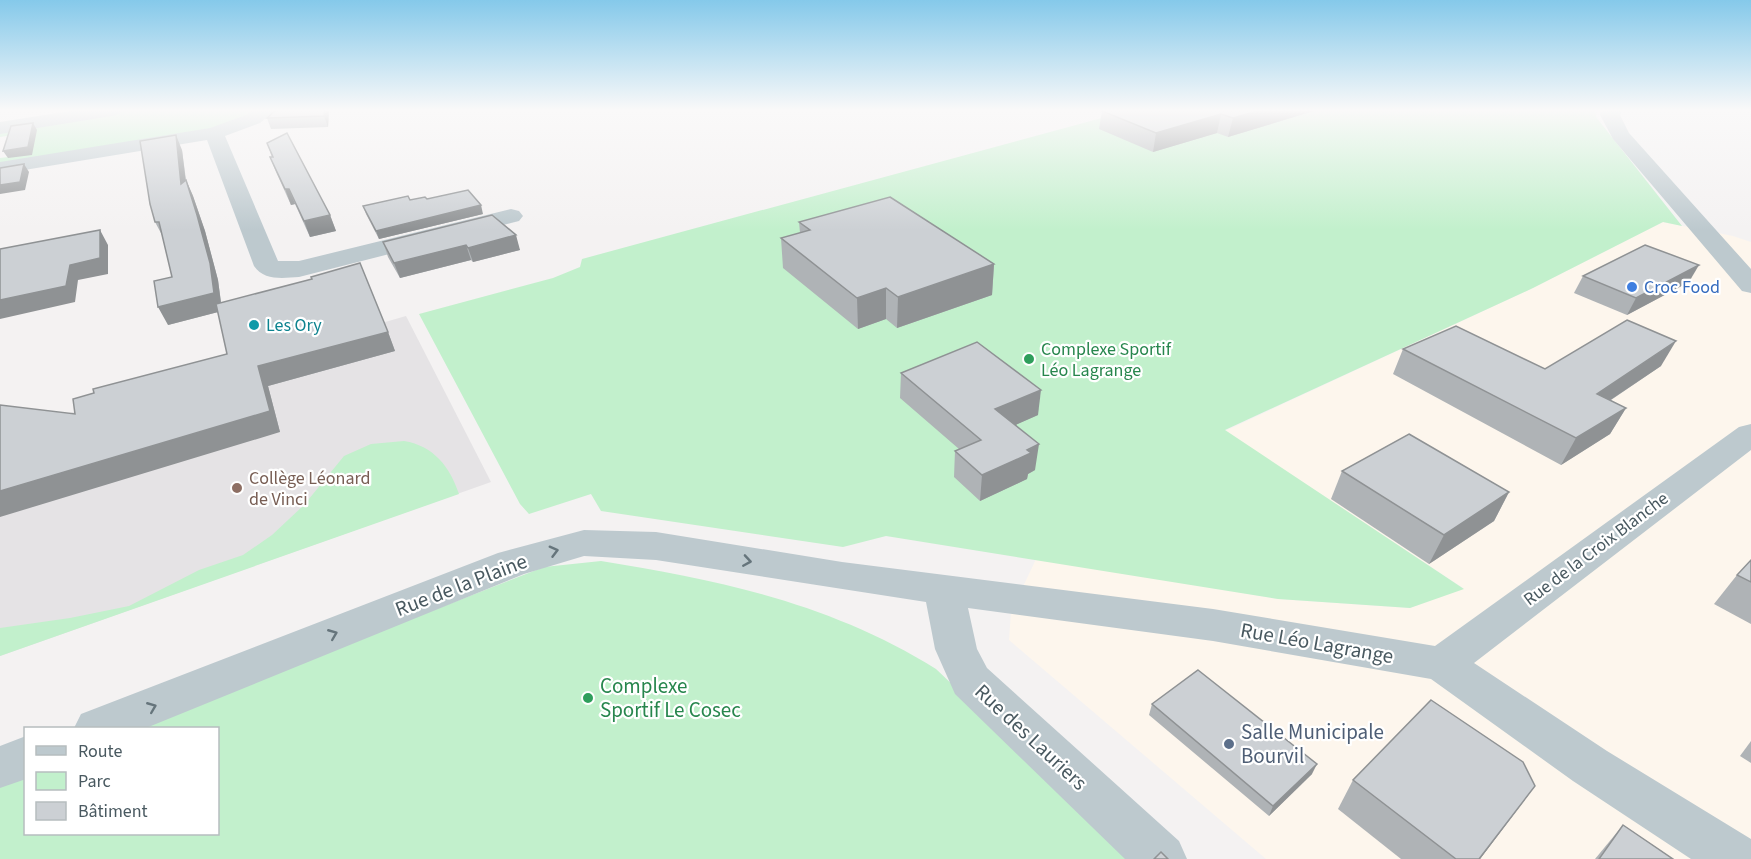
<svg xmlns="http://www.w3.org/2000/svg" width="1751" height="859" viewBox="0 0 1751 859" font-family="'Source Sans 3',sans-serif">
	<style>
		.commercial { fill: #fdf6ed }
		.education { fill: #e5e3e5 }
		.green { fill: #c2f0cc }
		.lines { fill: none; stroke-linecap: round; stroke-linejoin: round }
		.street { fill: #bdc9ce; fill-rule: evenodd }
		.wall { fill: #afb3b6 }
		.shaded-wall { fill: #8f9294 }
		.building { fill: #ccd0d4; stroke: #8f9294; stroke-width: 1.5 }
		.oneway { stroke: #66757c }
		.shop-dot { fill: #3f7fe0; stroke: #fff; stroke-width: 2 }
		.culture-dot { fill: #0f9aa8; stroke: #fff; stroke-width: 2 }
		.leisure-dot { fill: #2e9e5b; stroke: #fff; stroke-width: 2 }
		.education-dot { fill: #8d6e63; stroke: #fff; stroke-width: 2 }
		.service-dot { fill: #5c6f8a; stroke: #fff; stroke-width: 2 }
		.labels { text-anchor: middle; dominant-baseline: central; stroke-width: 4.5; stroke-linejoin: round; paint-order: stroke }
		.shop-label { font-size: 18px; fill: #366cbe; stroke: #fff; text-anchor: start }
		.culture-label { font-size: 18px; fill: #0d838f; stroke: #fff; text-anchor: start }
		.leisure-label { font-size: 18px; fill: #27864d; stroke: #fff; text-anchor: start }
		.education-label { font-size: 18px; fill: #785e54; stroke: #fff; text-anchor: start }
		.street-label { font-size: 18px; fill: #495960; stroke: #fff }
		.near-street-label { font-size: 21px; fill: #495960; stroke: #fff }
		.near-leisure-label { font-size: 21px; fill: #27864d; stroke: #fff; text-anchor: start }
		.near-service-label { font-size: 21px; fill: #4e5e75; stroke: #fff; text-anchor: start }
	</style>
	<rect width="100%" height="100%" fill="#f4f2f2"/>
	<!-- commercial -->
	<path class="commercial" d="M1663,222L1733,236L1751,242V859H1266L1009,640L1011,612L1037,557L1278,599L1410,608L1463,588L1225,431L1533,288Z"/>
	<!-- education -->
	<path class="education" d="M406,316L491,482L0,656V433Z"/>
	<!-- green -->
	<g class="green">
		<path d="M128,110H258L226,127L0,164V158L8,157L14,135L0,137V134L21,127Z"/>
		<path d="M1131,110H1595L1596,117L1682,226L1663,222L1533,288L1225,430L1464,589L1410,608L1278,599L886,536L843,547L601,511L591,494L529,514L520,504L419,314L553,278L580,267L582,259Z"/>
		<path d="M404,441C434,446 450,467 459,494L0,656V628L70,618L129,606L199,570L243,555L272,535L304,505L344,456L371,444Z"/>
		<path d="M601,561C720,580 832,604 936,669L1136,859H0V780L25,770L26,834H218V728H132L544,567Z"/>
	</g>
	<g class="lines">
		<!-- street -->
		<g class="street">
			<path d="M76,110H122L119,114L112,116L0,134V122Z"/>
			<path d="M253,110H275L260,123L225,136L278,261H299L511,209L519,211L523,216L519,221L299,277C283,278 264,281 254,266L207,140L0,174V162L210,128L246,115Z"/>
			<path d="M1602,110H1622L1620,115L1629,133L1751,269V293L1742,291L1613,139L1600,115Z"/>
			<path d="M1751,424V450L1474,663L1607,751L1751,839V859H1691L1573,781L1431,679L1213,641L968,608L977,649L987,668L1179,841L1187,859H1125L955,694L935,649L926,602L656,560L584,556L524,574L146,728H74L81,714L498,553L584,530L656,532L842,562L1213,609L1435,646L1739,427Z"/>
			<path d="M26,736V779L0,788V746Z"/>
		</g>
	</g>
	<!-- wall -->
	<g class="wall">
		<path d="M329,110L328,127L271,129L267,118Z"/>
		<path d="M1317,110L1228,137L1217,133L1153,152L1099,129L1102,111Z"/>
		<path d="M267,143L330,215L336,231L310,237L295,204L291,205L276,172L270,157H272Z"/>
		<path d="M182,150L186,180L193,196L205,231L218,280L221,302L388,332L395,351L268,386L280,432L75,414L94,393L227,354L218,312L168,325L172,277L162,235L155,222Z"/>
		<path d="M427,199L483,214L379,239L366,214L363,206L410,200Z"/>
		<path d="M492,215L520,250L473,262L471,260L400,278L388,257L383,242Z"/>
		<path d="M799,222L994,264L992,295L897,328L886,319L858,329L783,268L781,238L800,233Z"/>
		<path d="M1583,276L1689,282L1627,315L1574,293Z"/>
		<path d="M1403,349L1545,369L1661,366L1611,400L1626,408L1610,434L1561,465L1393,374Z"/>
		<path d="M901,373L1038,415L1015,425L1035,470L1028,474L1027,479L980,501L954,477L955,451L959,449L900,398Z"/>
		<path d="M1342,471L1509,492L1494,521L1429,564L1331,499Z"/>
		<path d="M1751,560V624L1714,604L1737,575Z"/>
		<path d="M1152,704L1312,774L1269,816L1149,715Z"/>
		<path d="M1751,741V763L1740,756Z"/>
		<path d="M1353,780L1535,786L1480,859H1401L1338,809Z"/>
		<path d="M1623,825L1673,859H1595Z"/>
	</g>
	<!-- shaded-wall -->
	<g class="shaded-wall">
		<path d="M325,110H329L328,127L324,116Z"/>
		<path d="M1261,110H1317L1228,137L1233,118Z"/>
		<path d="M1221,114L1217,133L1153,152L1156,133Z"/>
		<path d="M33,123L37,130L32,155L8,158L3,151Z"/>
		<path d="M176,135L182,150L188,200L181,184Z"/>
		<path d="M24,164L29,172L25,190L0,194V185Z"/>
		<path d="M186,180L193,196L205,231L218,280L222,311L168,325L158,307L210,263Z"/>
		<path d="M285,189H289L295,204L291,205Z"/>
		<path d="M481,205L483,214L379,239L376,231Z"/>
		<path d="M330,215L336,231L310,237L304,221Z"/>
		<path d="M100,230L108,245V274L78,280L75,302L0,319V300L70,265Z"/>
		<path d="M516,235L520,250L473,262L468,248Z"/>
		<path d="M466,245L471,260L400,278L394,263Z"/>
		<path d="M994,264L992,295L897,328L898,297Z"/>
		<path d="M1699,265L1689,282L1627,315L1636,298Z"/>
		<path d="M886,288V319L858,329L857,298Z"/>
		<path d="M388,332L395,351L268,386L280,432L0,517V491L258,366Z"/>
		<path d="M1676,341L1661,366L1582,419L1597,394Z"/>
		<path d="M1041,390L1038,415L993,435L995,409Z"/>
		<path d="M1626,408L1610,434L1561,465L1576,438Z"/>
		<path d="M1039,444L1035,470L1028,474L1027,479L980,501L982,475Z"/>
		<path d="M1509,492L1494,521L1429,564L1444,535Z"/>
		<path d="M1317,764L1312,774L1269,816L1273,806Z"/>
		<path d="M1535,786L1480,859H1479Z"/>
	</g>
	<!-- building -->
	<g class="building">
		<path d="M276,110H325L324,116L267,118Z"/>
		<path d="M1104,110H1261L1233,118L1221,114L1156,133L1102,111Z"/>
		<path d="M33,123L28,147L3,151L11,126Z"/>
		<path d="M287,133L330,215L304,221L289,189H285L270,157H273L267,143Z"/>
		<path d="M176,135L181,184L186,180L197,215L210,263L214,293L158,307L154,281L172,277L159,222H155L150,204L140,141Z"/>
		<path d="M24,164L20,182L0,185V168Z"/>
		<path d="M468,190L481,205L376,231L363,206L408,196L410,200L425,197L427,199Z"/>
		<path d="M890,197L994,264L898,297L886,288L857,298L781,238L810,230L799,222Z"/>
		<path d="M492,215L516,235L468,248L466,245L394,263L383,242Z"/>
		<path d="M100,230V258L70,265L66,286L0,300V249Z"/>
		<path d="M1645,245L1699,265L1636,298L1583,276Z"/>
		<path d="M360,263L388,332L258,366L270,411L0,491V405L75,414L73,399L94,393L93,389L227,354L216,304L312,279L311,277Z"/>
		<path d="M1627,320L1676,341L1597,394L1626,408L1576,438L1403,349L1456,326L1545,369Z"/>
		<path d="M977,342L1041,390L995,409L1039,444L1027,450L1031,453L982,475L955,451L981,440L901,373Z"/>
		<path d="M1409,434L1509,492L1444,535L1342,471Z"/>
		<path d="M1751,560V582L1737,575Z"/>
		<path d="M1198,670L1317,764L1273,806L1152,704Z"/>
		<path d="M1431,700L1523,762L1535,786L1479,859H1456L1353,780Z"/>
		<path d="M1623,825L1673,859H1599Z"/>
		<path d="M1161,852L1168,859H1154Z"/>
	</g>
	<!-- one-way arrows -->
	<defs><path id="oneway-chevron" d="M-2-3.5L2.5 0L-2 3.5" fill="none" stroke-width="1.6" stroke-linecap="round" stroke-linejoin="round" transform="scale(1.5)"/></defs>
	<g class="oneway">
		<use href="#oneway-chevron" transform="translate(554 551) rotate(-15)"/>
		<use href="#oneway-chevron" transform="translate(747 561) rotate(9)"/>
		<use href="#oneway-chevron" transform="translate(333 634) rotate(-22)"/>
		<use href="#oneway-chevron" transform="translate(152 707) rotate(-22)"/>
	</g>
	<!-- sky -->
	<linearGradient id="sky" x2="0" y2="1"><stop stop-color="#85c9ea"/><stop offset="0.48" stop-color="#faf9f9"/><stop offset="1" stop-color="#faf9f9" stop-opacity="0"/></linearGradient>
	<rect width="1751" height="230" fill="url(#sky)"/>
	<!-- markers -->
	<circle class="shop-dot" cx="1632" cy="287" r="6"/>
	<circle class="culture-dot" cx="254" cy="325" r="6"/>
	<g class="leisure-dot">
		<circle cx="1029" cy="359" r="6"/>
		<circle cx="588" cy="698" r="6"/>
	</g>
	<circle class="education-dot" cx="237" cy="488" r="6"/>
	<circle class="service-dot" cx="1229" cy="744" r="6"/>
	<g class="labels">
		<!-- shop labels -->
		<g class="shop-label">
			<text x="1644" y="287">Croc Food</text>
		</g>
		<!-- culture labels -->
		<g class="culture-label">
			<text x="266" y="325">Les Ory</text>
		</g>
		<!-- leisure labels -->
		<g class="leisure-label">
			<text x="1041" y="349">Complexe Sportif<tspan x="1041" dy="21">Léo Lagrange</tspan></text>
		</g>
		<!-- education labels -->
		<g class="education-label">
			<text x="249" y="478">Collège Léonard<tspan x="249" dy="21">de Vinci</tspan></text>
		</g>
		<!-- street labels -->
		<g class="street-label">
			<text transform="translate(1596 549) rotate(-37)">Rue de la Croix Blanche</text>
		</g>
		<!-- near-street labels -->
		<g class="near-street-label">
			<text transform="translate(461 585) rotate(-21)">Rue de la Plaine</text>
			<text transform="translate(1317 643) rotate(10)">Rue Léo Lagrange</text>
			<text transform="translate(1031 737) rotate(43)">Rue des Lauriers</text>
		</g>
		<!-- near-leisure labels -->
		<g class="near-leisure-label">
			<text x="600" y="686">Complexe<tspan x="600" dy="24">Sportif Le Cosec</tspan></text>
		</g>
		<!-- near-service labels -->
		<g class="near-service-label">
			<text x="1241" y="732">Salle Municipale<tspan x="1241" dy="24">Bourvil</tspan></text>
		</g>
	</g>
	<!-- legend -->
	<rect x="24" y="727" width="195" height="108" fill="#ffffff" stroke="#b6bdbf" stroke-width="1.5"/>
	<rect x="36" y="746" width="30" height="9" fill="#bdc9ce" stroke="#b6bdbf" stroke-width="1.5"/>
	<text x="78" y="757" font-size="18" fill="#495960">Route</text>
	<rect x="36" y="772" width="30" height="18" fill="#c2f0cc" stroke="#b6bdbf" stroke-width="1.5"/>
	<text x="78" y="787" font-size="18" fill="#495960">Parc</text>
	<rect x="36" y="802" width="30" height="18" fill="#ccd0d4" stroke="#b6bdbf" stroke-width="1.5"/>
	<text x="78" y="817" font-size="18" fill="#495960">Bâtiment</text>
</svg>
